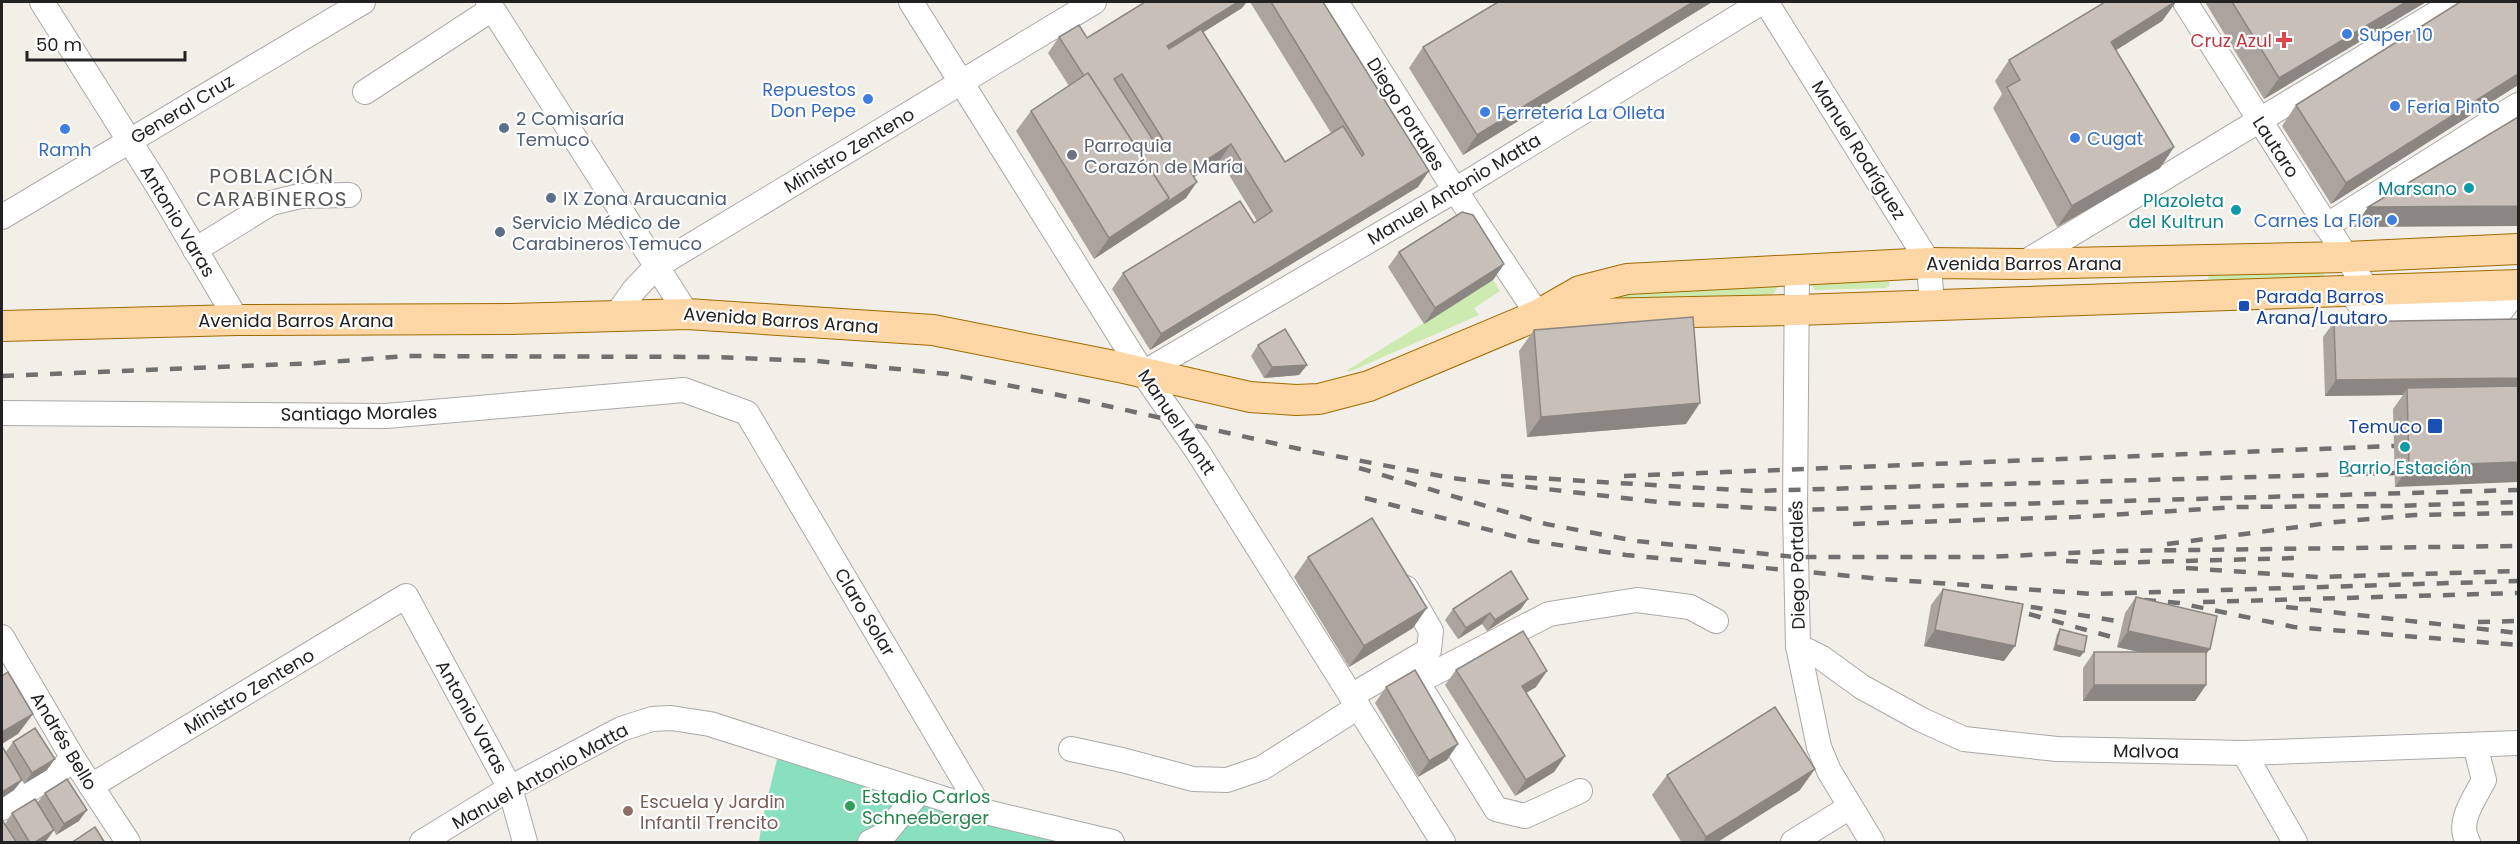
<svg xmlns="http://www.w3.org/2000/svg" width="2520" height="844" viewBox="0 0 2520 844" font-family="Poppins,sans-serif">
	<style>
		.grass { fill: #cdebb0 }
		.pitch { fill: #88e0be }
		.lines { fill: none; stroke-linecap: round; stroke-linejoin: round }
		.minor-casing { stroke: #a9a9a9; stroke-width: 26 }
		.major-casing { stroke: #a06b00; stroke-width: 32 }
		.minor { stroke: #fff; stroke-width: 24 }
		.major { stroke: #fcd6a4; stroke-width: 30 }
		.rail { stroke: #707070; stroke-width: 4.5; stroke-dasharray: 12 12; stroke-linecap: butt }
		.wall { fill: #aba49e }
		.shaded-wall { fill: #8b8681 }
		.building { fill: #c7bfb8; stroke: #8b8681; stroke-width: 1.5; fill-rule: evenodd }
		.shop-dot { fill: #3f7fe0; stroke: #fff; stroke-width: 2 }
		.health-dot { fill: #e0444e; stroke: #fff; stroke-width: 2 }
		.service-dot { fill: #5c6f8a; stroke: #fff; stroke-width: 2 }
		.worship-dot { fill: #6b7280; stroke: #fff; stroke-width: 2 }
		.culture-dot { fill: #0f9aa8; stroke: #fff; stroke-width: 2 }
		.transit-dot { fill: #1a4fb4; stroke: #fff; stroke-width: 2 }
		.leisure-dot { fill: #2e9e5b; stroke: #fff; stroke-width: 2 }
		.education-dot { fill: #8d6e63; stroke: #fff; stroke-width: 2 }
		.labels { text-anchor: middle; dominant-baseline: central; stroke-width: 4.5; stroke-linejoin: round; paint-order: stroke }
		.shop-label { font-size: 18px; fill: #366cbe; stroke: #fff; text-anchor: start }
		.health-label { font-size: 18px; fill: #be3a42; stroke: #fff; text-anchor: end }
		.street-label { font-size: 18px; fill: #222; stroke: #fff }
		.service-label { font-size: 18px; fill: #4e5e75; stroke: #fff; text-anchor: start }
		.worship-label { font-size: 18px; fill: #5b616d; stroke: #fff; text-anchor: start }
		.culture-label { font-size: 18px; fill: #0d838f; stroke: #fff; text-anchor: end }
		.transit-label { font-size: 18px; fill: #164399; stroke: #fff; text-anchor: start }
		.leisure-label { font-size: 18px; fill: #27864d; stroke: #fff; text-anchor: start }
		.education-label { font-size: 18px; fill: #785e54; stroke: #fff; text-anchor: start }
		.neighbourhood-label { font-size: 20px; letter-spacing: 1.5px; fill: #555; stroke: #fff }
	</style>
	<rect width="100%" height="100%" fill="#f2efe9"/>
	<!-- grass -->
	<g class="grass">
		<path d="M2321,265L2326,281L2209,282L2206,266Z"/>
		<path d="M1884,276L1889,282V286L1885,288L1815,290L1812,286L1813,281Z"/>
		<path d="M1770,279L1777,287L1775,292L1769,297L1585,304L1580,294Z"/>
		<path d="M1493,280L1500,291L1474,308L1479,315L1349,372L1346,371Z"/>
	</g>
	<!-- pitch -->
	<path class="pitch" d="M778,755L1070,842H759L762,821Z"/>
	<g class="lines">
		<!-- minor casing -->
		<g class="minor-casing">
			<g id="minor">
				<path d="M42,2L156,183L237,320"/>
				<path d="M488,2L687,314"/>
				<path d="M911,2L1143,373L1198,452L1443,842"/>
				<path d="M1336,2L1455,190L1538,315"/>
				<path d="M1766,2L1929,263L1932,306"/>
				<path d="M2185,2L2368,291"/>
				<path d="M365,92L492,9"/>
				<path d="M2,217L363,2"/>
				<path d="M2326,226L2518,105"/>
				<path d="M195,250L271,203L300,196L349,195"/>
				<path d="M2022,264L2455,2"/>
				<path d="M1797,271L1795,510L1798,646L1819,747L1829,771L1872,842"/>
				<path d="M2350,292L2369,316L2500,312L2518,289"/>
				<path d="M617,314L634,290L657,266L1094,2"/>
				<path d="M1143,373L1447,195L1762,2"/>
				<path d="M2,413L386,416L684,390L747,413L982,811"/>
				<path d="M2,637L74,760L128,842"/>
				<path d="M1798,646L1822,658L1862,687L1922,720L1964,739L2057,749L2244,753L2518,743"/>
				<path d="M1406,664L1496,809L1525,816L1580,791"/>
				<path d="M1417,682L1549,614L1637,600L1690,607L1716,621"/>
				<path d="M1351,696L1429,650L1431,631L1406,588"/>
				<path d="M1071,749L1122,760L1193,779L1227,780L1262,768L1358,707"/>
				<path d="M2244,753L2295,842"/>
				<path d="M91,786L406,596L510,788L525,842"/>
				<path d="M2,808L74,760"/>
				<path d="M422,842L510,788L621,729L652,719L671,718L710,724L982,811L1112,842"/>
				<path d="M870,842L884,835L920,791"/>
				<path d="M1793,842L1850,807"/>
				<path d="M2468,842C2456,822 2475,798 2484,780L2475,745"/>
			</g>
		</g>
		<!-- major casing -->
		<g class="major-casing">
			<g id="major">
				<path d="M1541,315L1797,310L2518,285"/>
				<path d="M2,326L237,320L511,319L687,314L933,330L1119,367L1250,397L1296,400L1319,399L1369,386L1538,315L1580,291L1627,279L1929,263L2022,264L2346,257L2518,249"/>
			</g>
		</g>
		<!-- minor -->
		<use href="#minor" class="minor"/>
		<!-- major -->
		<use href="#major" class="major"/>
		<!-- rail -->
		<g class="rail">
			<path d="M2,376L317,363L406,356L712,357L817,361L948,374L1054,394L1304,450L1451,478L1667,503L1795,510L2518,490"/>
			<path d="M1359,468L1546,524L1636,541L1796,557H1988L2111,551L2518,546"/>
			<path d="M1501,476L1753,491L2395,473"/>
			<path d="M1624,476L2394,446"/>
			<path d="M1365,498L1532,541L1626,555L1882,579L2093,594L2518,581"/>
			<path d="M1853,524L2076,517L2237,507L2393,506L2518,502"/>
			<path d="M2167,544L2336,522L2415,515L2518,513"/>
			<path d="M2066,561L2106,563L2297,558"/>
			<path d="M2186,568L2318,577L2518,571"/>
			<path d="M2144,600L2179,603L2294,627L2518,645"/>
			<path d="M2203,602L2518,593"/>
			<path d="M2007,603L2123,622"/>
			<path d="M2286,607L2518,633"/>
			<path d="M2029,614L2119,639"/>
			<path d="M2478,622L2518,621"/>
		</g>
	</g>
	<!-- wall -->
	<g class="wall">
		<path d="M1250,2H1323L1418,187L1150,350L1112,289L1123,273L1257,221L1220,160L1194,177L1186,198L1094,259L1016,131L1031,111L1069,86L1048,53L1059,37L1087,38L1242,8L1203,32L1285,162L1331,133Z"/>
		<path d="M1498,2H1712L1463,155L1409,68L1423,47Z"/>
		<path d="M2176,2L2162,21L2116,50L2174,147L2160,168L2057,227L1993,108L2002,94L1995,81L2009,60Z"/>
		<path d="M2205,2H2426L2264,99Z"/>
		<path d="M2518,2V85L2331,204L2282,126L2296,105Z"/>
		<path d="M1399,252L1504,264L1493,280L1424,324L1388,267Z"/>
		<path d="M2518,319L2395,487L2393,409L2403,395L2325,396L2323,337L2334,322Z"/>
		<path d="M1534,330L1686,424L1527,437L1519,351Z"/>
		<path d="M1258,345L1307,365L1299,375L1264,378L1251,356Z"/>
		<path d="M1308,557L1413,628L1349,667L1294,577Z"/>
		<path d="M1943,589L2004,661L1924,646L1931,605Z"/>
		<path d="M2136,597L2206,655V685L2195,701H2083V668L2094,652H2140L2117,647L2125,613Z"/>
		<path d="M1453,609H1521L1487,631L1482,624L1458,639L1445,620Z"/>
		<path d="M2060,629L2080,657L2053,650L2057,634Z"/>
		<path d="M1456,670L1536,687L1526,693L1565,756L1554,772L1515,796L1445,685Z"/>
		<path d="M1386,687L1447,760L1418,777L1375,703Z"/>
		<path d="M13,742L47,770L24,784L22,780L14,790L2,798V749L5,753Z"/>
		<path d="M1667,775L1800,790L1716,843H1682L1652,795Z"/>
		<path d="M45,793L79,821L56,835L54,830L46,841L43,843H2L5,824L12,813L37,803Z"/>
	</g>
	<!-- shaded-wall -->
	<g class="shaded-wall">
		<path d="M1238,2H1247L1242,8L1156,62L1167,46Z"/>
		<path d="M1693,2H1712L1463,155L1477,135Z"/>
		<path d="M2176,2L2162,21L2096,63L2111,42Z"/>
		<path d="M2406,2H2426L2264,99L2279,78Z"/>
		<path d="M2518,74V85L2331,204L2346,183Z"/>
		<path d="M1231,144L1220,160L1179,187L1190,171Z"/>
		<path d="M2174,147L2160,168L2057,227L2072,206Z"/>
		<path d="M1429,171L1418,187L1150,350L1161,334Z"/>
		<path d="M1197,182L1186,198L1155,219L1166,203Z"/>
		<path d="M1169,198L1155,219L1094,259L1109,238Z"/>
		<path d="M2518,206V226L2354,227L2368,207Z"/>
		<path d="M1504,264L1493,280L1424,324L1435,308Z"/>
		<path d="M1307,365L1299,375L1264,378L1272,367Z"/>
		<path d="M2518,378V393L2407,388L2403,395L2325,396L2336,380Z"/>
		<path d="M1700,403L1686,424L1527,437L1541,417Z"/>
		<path d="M2518,462V482L2395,487L2409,466Z"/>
		<path d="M1528,599L1521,609L1487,631L1495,620Z"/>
		<path d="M1427,608L1413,628L1349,667L1364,646Z"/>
		<path d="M1490,613L1482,624L1458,639L1466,628Z"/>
		<path d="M1935,630L2015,646L2004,661L1924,646Z"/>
		<path d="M2128,631L2210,649L2198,665L2117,647Z"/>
		<path d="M2056,645L2084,652L2080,657L2053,650Z"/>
		<path d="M1547,671L1536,687L1511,702L1522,686Z"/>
		<path d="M2094,685H2206L2195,701H2083Z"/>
		<path d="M33,714L18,734L2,744V732Z"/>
		<path d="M1458,744L1447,760L1418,777L1429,761Z"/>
		<path d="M1565,756L1554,772L1515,796L1526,780Z"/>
		<path d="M55,759L47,770L24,784L32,773Z"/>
		<path d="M1815,769L1800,790L1716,843H1702L1706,837Z"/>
		<path d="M22,780L14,790L2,798V792Z"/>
		<path d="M87,810L79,821L56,835L64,824Z"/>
		<path d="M54,830L46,841L43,843H34Z"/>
	</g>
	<!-- building -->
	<g class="building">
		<path d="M1145,2H1238L1167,46L1169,49L1201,29L1285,162L1343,126L1362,156L1364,154L1271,2H1323L1429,171L1161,334L1123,273L1240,201L1254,223L1272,211L1231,144L1190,171L1197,182L1166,203L1169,198L1088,73L1084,76L1059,37L1079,25L1087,38ZM1122,74L1167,146L1160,151L1114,79Z"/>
		<path d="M1498,2H1693L1477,135L1423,47Z"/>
		<path d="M2105,2H2175L2111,42L2174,147L2072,206L2007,87L2020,80L2009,60Z"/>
		<path d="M2232,2H2406L2279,78Z"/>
		<path d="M2460,2H2518V74L2346,183L2296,105Z"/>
		<path d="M1088,73L1169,198L1109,238L1031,111Z"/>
		<path d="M2518,117V206L2368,207Z"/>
		<path d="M1462,212L1473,215L1504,264L1435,308L1399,252Z"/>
		<path d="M1693,317L1700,403L1541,417L1534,330Z"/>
		<path d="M2518,319V378L2336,380L2334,322Z"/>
		<path d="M1285,329L1307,365L1272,367L1258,345Z"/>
		<path d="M2518,386V462L2409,466L2407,388Z"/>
		<path d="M1372,518L1427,608L1364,646L1308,557Z"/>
		<path d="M1511,571L1528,599L1495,620L1490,613L1466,628L1453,609Z"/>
		<path d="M1943,589L2023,604L2015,646L1935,630Z"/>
		<path d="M2136,597L2217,616L2210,649L2128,631Z"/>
		<path d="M2060,629L2087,636L2084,652L2056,645Z"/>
		<path d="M1523,631L1547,671L1522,686L1565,756L1526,780L1456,670Z"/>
		<rect x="2094" y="652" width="112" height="33"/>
		<path d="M1415,670L1458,744L1429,761L1386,687Z"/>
		<path d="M8,672L33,714L2,732V676Z"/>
		<path d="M1775,707L1815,769L1706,837L1667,775Z"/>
		<path d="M35,728L55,759L32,773L13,742Z"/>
		<path d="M3,748L22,780L2,792V749Z"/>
		<path d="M67,779L87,810L64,824L45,793Z"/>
		<path d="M35,799L54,830L34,843H30L12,813Z"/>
		<path d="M2,820L17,843H2Z"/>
		<path d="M95,827L105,843H71Z"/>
	</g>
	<!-- markers -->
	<g class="shop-dot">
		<circle cx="2347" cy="34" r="6"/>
		<circle cx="868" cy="99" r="6"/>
		<circle cx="2395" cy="106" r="6"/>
		<circle cx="1485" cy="112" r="6"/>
		<circle cx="65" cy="129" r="6"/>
		<circle cx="2075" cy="138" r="6"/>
		<circle cx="2392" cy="220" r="6"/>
	</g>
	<path class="health-dot" d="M2281 31h6v6h6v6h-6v6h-6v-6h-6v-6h6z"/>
	<g class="service-dot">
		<circle cx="504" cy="128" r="6"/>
		<circle cx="551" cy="198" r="6"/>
		<circle cx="500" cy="232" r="6"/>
	</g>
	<circle class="worship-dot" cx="1072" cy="155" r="6"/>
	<g class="culture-dot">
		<circle cx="2469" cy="188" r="6"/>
		<circle cx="2236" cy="210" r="6"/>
		<circle cx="2405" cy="447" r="6"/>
	</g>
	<g class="transit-dot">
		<rect x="2238" y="300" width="12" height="12" rx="3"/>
		<rect x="2427" y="418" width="16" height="16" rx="3"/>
	</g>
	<circle class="leisure-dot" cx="850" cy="806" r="6"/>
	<circle class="education-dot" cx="628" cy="811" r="6"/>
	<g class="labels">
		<!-- shop labels -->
		<g class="shop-label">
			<text x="2359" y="34">Super 10</text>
			<text x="856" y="89" text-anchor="end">Repuestos<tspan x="856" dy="21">Don Pepe</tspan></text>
			<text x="2407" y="106">Feria Pinto</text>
			<text x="1497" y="112">Ferretería La Olleta</text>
			<text x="2087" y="138">Cugat</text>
			<text x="65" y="149" text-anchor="middle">Ramh</text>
			<text x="2380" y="220" text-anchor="end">Carnes La Flor</text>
		</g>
		<!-- health labels -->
		<g class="health-label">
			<text x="2272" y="40">Cruz Azul</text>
		</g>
		<!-- street labels -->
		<g class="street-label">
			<text transform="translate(182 109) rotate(-31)">General Cruz</text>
			<text transform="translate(1406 114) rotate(58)">Diego Portales</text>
			<text transform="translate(2276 147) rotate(57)">Lautaro</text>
			<text transform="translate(849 150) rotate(-31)">Ministro Zenteno</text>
			<text transform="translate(1859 150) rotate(58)">Manuel Rodríguez</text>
			<text transform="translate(1454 189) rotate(-31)">Manuel Antonio Matta</text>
			<text transform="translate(178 221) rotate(59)">Antonio Varas</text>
			<text x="2024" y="263">Avenida Barros Arana</text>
			<text x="296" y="320">Avenida Barros Arana</text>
			<text transform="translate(781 320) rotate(4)">Avenida Barros Arana</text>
			<text transform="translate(359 413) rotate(-1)">Santiago Morales</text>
			<text transform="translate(1177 422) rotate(56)">Manuel Montt</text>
			<text transform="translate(1797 565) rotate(-91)">Diego Portales</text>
			<text transform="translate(865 612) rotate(59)">Claro Solar</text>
			<text transform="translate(249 691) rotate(-31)">Ministro Zenteno</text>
			<text transform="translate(472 717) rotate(61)">Antonio Varas</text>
			<text transform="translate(64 741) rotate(59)">Andrés Bello</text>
			<text transform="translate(2146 751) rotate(1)">Malvoa</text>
			<text transform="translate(540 776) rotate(-29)">Manuel Antonio Matta</text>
		</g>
		<!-- service labels -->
		<g class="service-label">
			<text x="516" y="118">2 Comisaría<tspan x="516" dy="21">Temuco</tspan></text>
			<text x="563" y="198">IX Zona Araucania</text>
			<text x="512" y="222">Servicio Médico de<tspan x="512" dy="21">Carabineros Temuco</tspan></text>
		</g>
		<!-- worship labels -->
		<g class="worship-label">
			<text x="1084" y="145">Parroquia<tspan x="1084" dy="21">Corazón de María</tspan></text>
		</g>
		<!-- culture labels -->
		<g class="culture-label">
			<text x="2457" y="188">Marsano</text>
			<text x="2224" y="200">Plazoleta<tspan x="2224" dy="21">del Kultrun</tspan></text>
			<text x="2405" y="467" text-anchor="middle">Barrio Estación</text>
		</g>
		<!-- transit labels -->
		<g class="transit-label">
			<text x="2256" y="296">Parada Barros<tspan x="2256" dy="21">Arana/Lautaro</tspan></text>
			<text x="2422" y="426" text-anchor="end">Temuco</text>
		</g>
		<!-- leisure labels -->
		<g class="leisure-label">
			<text x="862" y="796">Estadio Carlos<tspan x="862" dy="21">Schneeberger</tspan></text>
		</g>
		<!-- education labels -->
		<g class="education-label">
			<text x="640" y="801">Escuela y Jardin<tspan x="640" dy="21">Infantil Trencito</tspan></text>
		</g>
		<!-- neighbourhood labels -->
		<g class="neighbourhood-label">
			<text x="272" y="176">POBLACIÓN<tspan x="272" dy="23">CARABINEROS</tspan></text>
		</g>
	</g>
	<!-- border -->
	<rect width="2520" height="844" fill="none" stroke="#222222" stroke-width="6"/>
	<!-- scale -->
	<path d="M27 51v9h158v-9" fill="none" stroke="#222222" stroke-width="3"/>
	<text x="36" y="51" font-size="18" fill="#222222" stroke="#ffffff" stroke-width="4.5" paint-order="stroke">50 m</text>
</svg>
